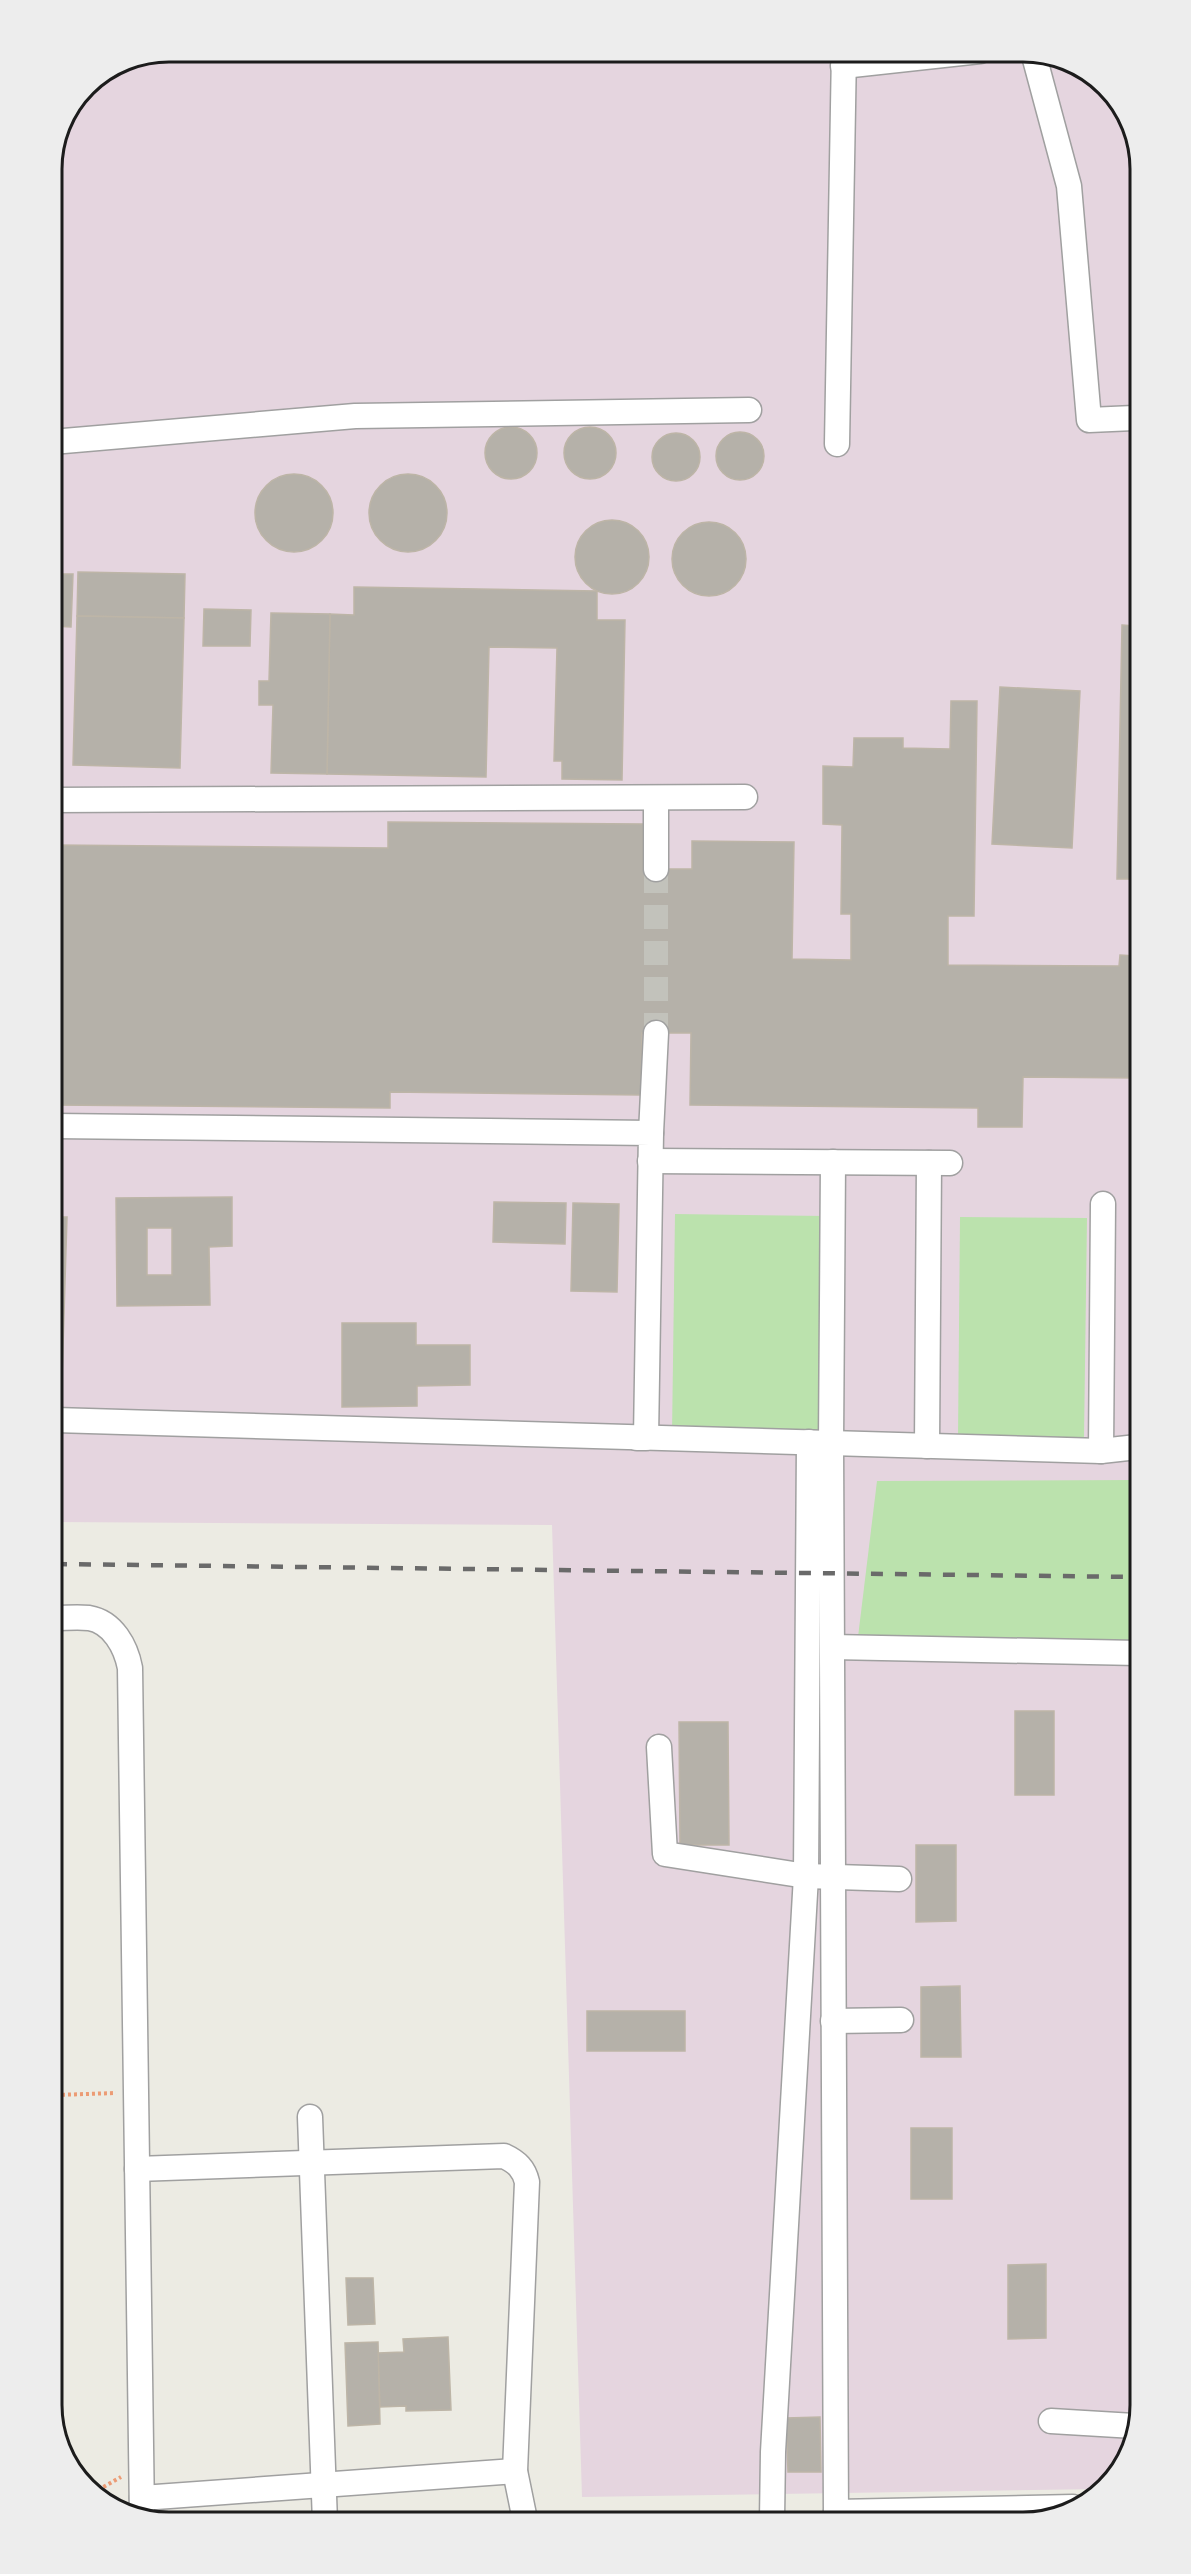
<svg xmlns="http://www.w3.org/2000/svg" width="1191" height="2574" viewBox="0 0 1191 2574" font-family="Helvetica,sans-serif">
	<style>
		.industrial { fill: #e5d5df }
		.grass { fill: #bbe2ad }
		.building { fill: #b5b1a9; stroke: #bdb5a7; stroke-width: 1.5; fill-rule: evenodd }
		.lines { fill: none; stroke-linecap: round; stroke-linejoin: round }
		.street-tunnel { stroke: #c2c2bb; stroke-width: 24; stroke-dasharray: 24 12; stroke-linecap: butt }
		.street-casing { stroke: #a0a0a0; stroke-width: 27 }
		.path { stroke: #ec9b74; stroke-width: 4; stroke-dasharray: 3 3; stroke-linecap: butt }
		.street { stroke: #fff; stroke-width: 24 }
		.rail { stroke: #6a6a6a; stroke-width: 4.5; stroke-dasharray: 12 12; stroke-linecap: butt }
		.rim { fill: none; stroke: #1c1c1c; stroke-width: 3 }
	</style>
	<rect width="100%" height="100%" fill="#ecebe3"/>
	<!-- industrial -->
	<path class="industrial" d="M168,51H1031L1094,75L1134,130L1140,2406L1120,2471L1097,2489L582,2497L552,1525L55,1522L51,161L60,123L86,85L124,60Z"/>
	<!-- grass -->
	<g class="grass">
		<path d="M675,1214L827,1216L825,1436L672,1434Z"/>
		<path d="M960,1217L1087,1218L1084,1438L958,1437Z"/>
		<path d="M1137,1480L1138,1645L858,1637L877,1481Z"/>
	</g>
	<!-- building -->
	<g class="building">
		<circle cx="590" cy="453" r="26"/>
		<circle cx="511" cy="453" r="26"/>
		<circle cx="740" cy="456" r="24"/>
		<circle cx="676" cy="457" r="24"/>
		<circle cx="294" cy="513" r="39"/>
		<circle cx="408" cy="513" r="39"/>
		<circle cx="612" cy="557" r="37"/>
		<circle cx="709" cy="559" r="37"/>
		<path d="M78,572L185,574L184,618L77,616Z"/>
		<path d="M52,574H73L71,627L52,626Z"/>
		<path d="M354,587L597,591V620H625L622,780L562,779V761H554L557,648L489,647L486,777L327,774L330,614L354,615Z"/>
		<path d="M204,609L251,610L250,646H203Z"/>
		<path d="M271,613L330,614L327,774L271,773L273,705H259V681H269Z"/>
		<path d="M77,616L184,618L180,768L73,765Z"/>
		<path d="M1122,625L1135,626L1136,879H1117Z"/>
		<path d="M1000,687L1080,691L1072,848L992,844Z"/>
		<path d="M951,701H977L974,916H948V965L1119,966L1120,955L1136,956V1078L1023,1077L1022,1127H978V1108L690,1105L691,1033H642L641,1095L390,1092V1108L54,1105L53,845L388,848V822L643,824V869H692V841L794,842L792,959L851,960V914H841L842,825L823,824V766L853,767L854,738H903V748L950,749Z"/>
		<path d="M232,1197V1246L209,1247L210,1305L117,1306L116,1198ZM147,1228H172V1275H147Z"/>
		<path d="M494,1202L566,1203L565,1244L493,1242Z"/>
		<path d="M573,1203L619,1204L617,1292L571,1291Z"/>
		<path d="M54,1217H67L62,1379H54Z"/>
		<path d="M342,1323H416V1345H470V1385L417,1386V1406L342,1407Z"/>
		<rect x="1015" y="1711" width="39" height="84"/>
		<path d="M679,1722H728L729,1845H680Z"/>
		<path d="M916,1845H956V1921L916,1922Z"/>
		<path d="M960,1986L961,2057H921V1987Z"/>
		<rect x="587" y="2011" width="98" height="40"/>
		<rect x="911" y="2128" width="41" height="71"/>
		<path d="M1046,2264V2338L1008,2339V2265Z"/>
		<path d="M346,2278H373L375,2324L348,2325Z"/>
		<path d="M448,2337L451,2410L406,2411V2406L380,2407L378,2353L404,2352L403,2339Z"/>
		<path d="M378,2342L380,2424L348,2426L345,2343Z"/>
		<path d="M820,2417L821,2472H788L786,2418Z"/>
	</g>
	<g class="lines">
		<!-- street-tunnel -->
		<path class="street-tunnel" d="M656,869V1033"/>
		<!-- street casing -->
		<g class="street-casing">
			<g id="street">
				<path d="M1033,52L1069,186L1089,420L1134,418"/>
				<path d="M843,66L980,51"/>
				<path d="M52,442L355,416L749,410"/>
				<path d="M837,444L844,51"/>
				<path d="M656,798V869"/>
				<path d="M53,800L745,797"/>
				<path d="M54,1126L651,1133L646,1438H637"/>
				<path d="M651,1133L656,1033"/>
				<path d="M650,1161L950,1163"/>
				<path d="M833,1162L831,1443L836,2518"/>
				<path d="M55,1420L1101,1451L1137,1447"/>
				<path d="M927,1446L929,1163"/>
				<path d="M1101,1451L1103,1204"/>
				<path d="M55,1618C66,1618 78,1617 89,1618C113,1622 126,1647 130,1668L142,2516"/>
				<path d="M832,1647L1138,1653"/>
				<path d="M659,1747L665,1854L806,1876L899,1879"/>
				<path d="M833,2021L901,2020"/>
				<path d="M310,2117L325,2522"/>
				<path d="M137,2169L504,2156C517,2162 524,2169 527,2182L515,2471L525,2520"/>
				<path d="M1051,2421L1134,2426"/>
				<path d="M142,2498L515,2471"/>
				<path d="M836,2512L1073,2507"/>
				<path d="M772,2519L773,2452L806,1876L809,1442"/>
			</g>
		</g>
		<!-- path -->
		<g class="path">
			<path d="M56,2095L116,2093"/>
			<path d="M93,2493L121,2477"/>
		</g>
		<!-- street -->
		<use href="#street" class="street"/>
		<!-- rail -->
		<path class="rail" d="M55,1564L1138,1577"/>
	</g>
	<!-- crop -->
	<path d="M0 0H1191V2574H0ZM169 62H1023A107 107 0 0 1 1130 169V2405A107 107 0 0 1 1023 2512H169A107 107 0 0 1 62 2405V169A107 107 0 0 1 169 62Z" fill="#ededed" fill-rule="evenodd"/>
	<path class="rim" d="M169 62H1023A107 107 0 0 1 1130 169V2405A107 107 0 0 1 1023 2512H169A107 107 0 0 1 62 2405V169A107 107 0 0 1 169 62Z"/>
</svg>
